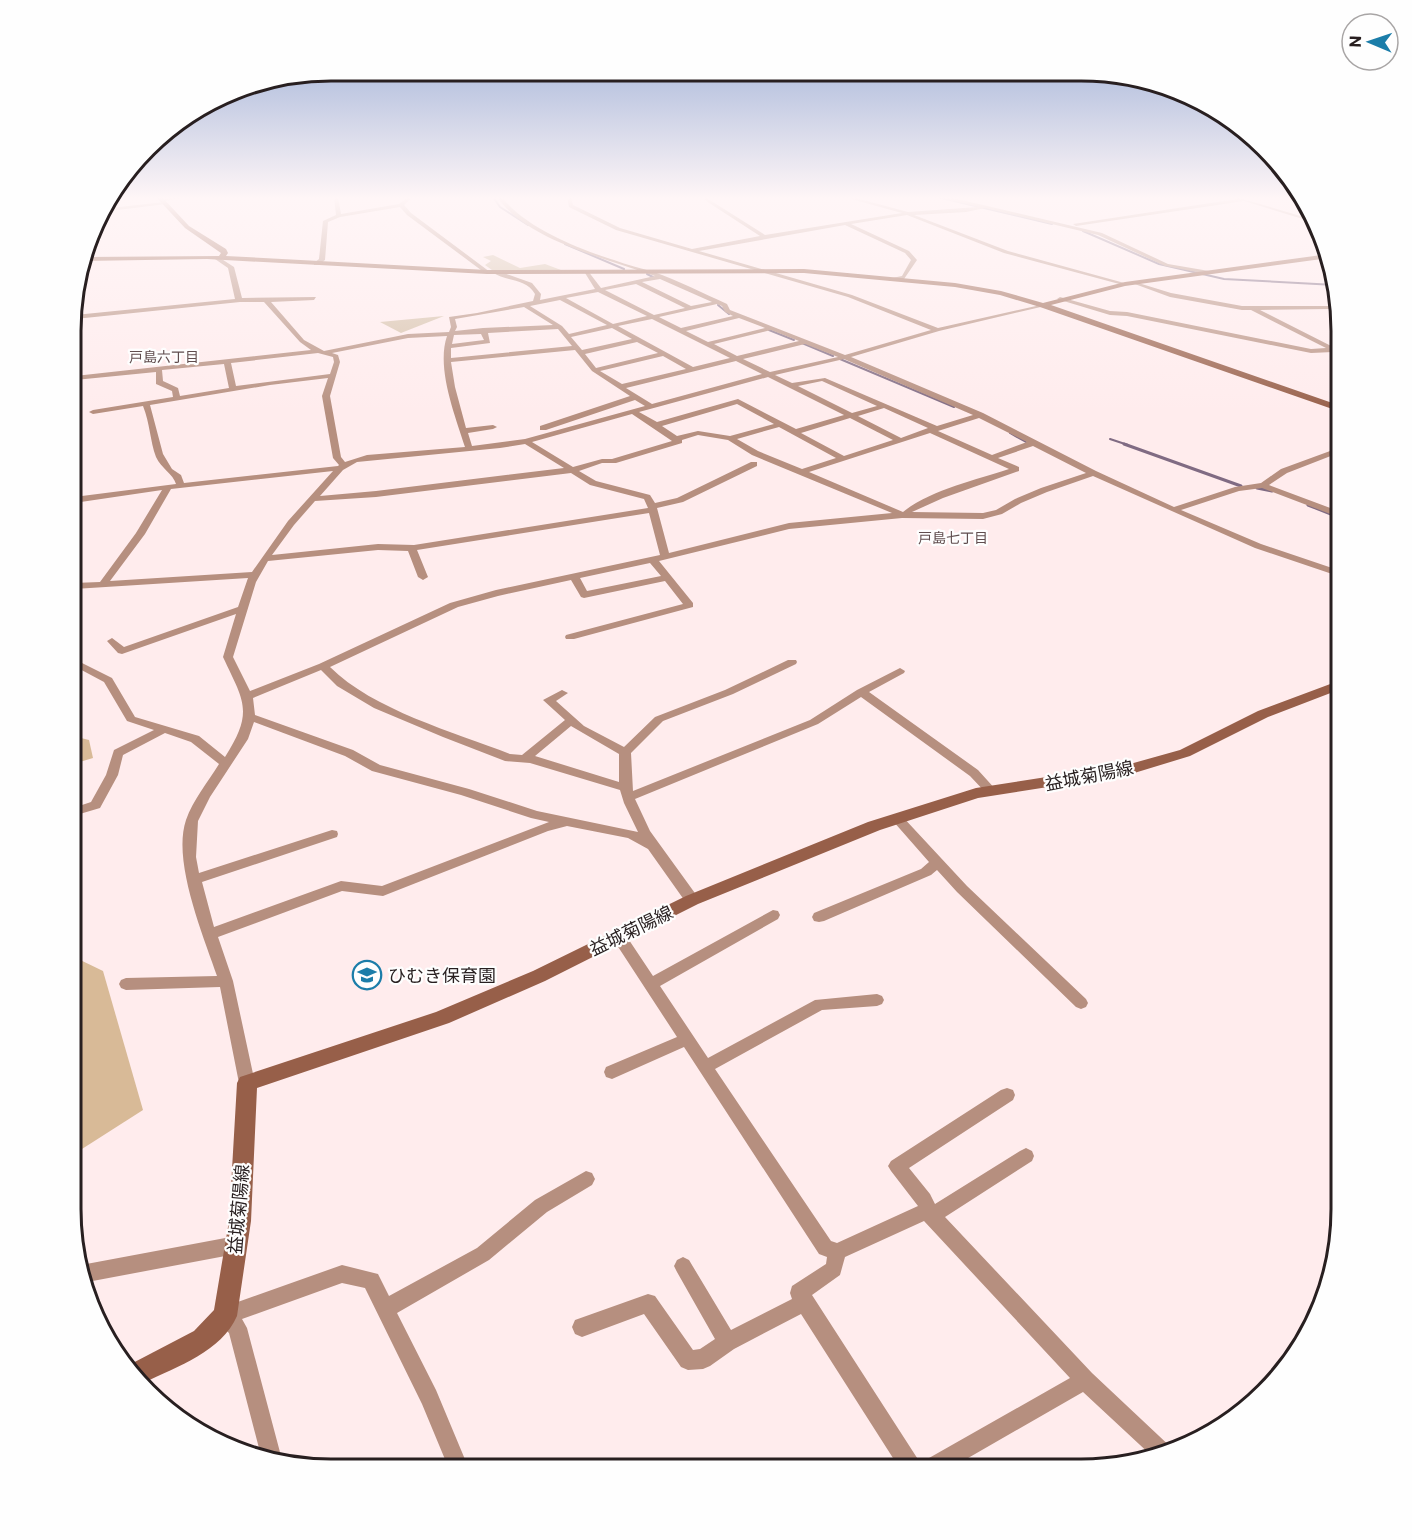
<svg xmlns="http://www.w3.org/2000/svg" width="1412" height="1540" viewBox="0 0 1412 1540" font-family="Commissioner,'Noto Sans JP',sans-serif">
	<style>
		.green { fill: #d4bfa7 }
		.forest { fill: #d8ba97 }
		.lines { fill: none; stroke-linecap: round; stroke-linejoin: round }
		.stream-far1 { stroke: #806b83; stroke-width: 2 }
		.stream { stroke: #806b83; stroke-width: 3 }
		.street { fill: #b68f7f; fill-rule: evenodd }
		.secondary { fill: #975f49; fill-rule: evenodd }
		.labels { text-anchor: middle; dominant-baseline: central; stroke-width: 4.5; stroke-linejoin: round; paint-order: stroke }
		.far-neighbourhood-label { font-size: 14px; fill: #604d4e; stroke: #fefefe }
		.near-street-label { font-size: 18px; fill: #281f20; stroke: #fefefe }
		.near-poi-label { font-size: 18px; fill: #281f20; stroke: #fefefe; text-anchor: start }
		.rim { fill: none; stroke: #281f20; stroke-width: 3 }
	</style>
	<rect width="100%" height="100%" fill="#ffeced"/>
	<!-- green -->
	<g class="green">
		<path d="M493,255L520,268L545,264L561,270H492L485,265L491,261L483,257Z"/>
		<path d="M444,316L401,333L380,322Z"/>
	</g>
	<!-- forest -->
	<g class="forest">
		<path d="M73,736L89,740L93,758L73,764Z"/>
		<path d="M72,956L103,971L143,1110L71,1156Z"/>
	</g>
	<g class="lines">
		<!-- stream-far1 -->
		<g class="stream-far1">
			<path d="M493,197L500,207L528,225"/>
			<path d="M937,197L1052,224"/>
			<path d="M1083,231L1159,264L1224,279L1335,285"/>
			<path d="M565,244L624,269"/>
			<path d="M647,274L653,277"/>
			<path d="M718,305L729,314"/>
			<path d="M769,330L794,340"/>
			<path d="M802,343L833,356"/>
			<path d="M840,359L954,407"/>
			<path d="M1010,433L1026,442"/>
			<path d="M1110,439L1128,445"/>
		</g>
		<!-- stream -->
		<g class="stream">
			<path d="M1124,444L1241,486"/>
			<path d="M1257,488L1272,491"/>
			<path d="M1308,505L1341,518"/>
		</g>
		<!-- street -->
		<g class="street">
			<path d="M176,197H193L162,201L160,200Z"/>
			<path d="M334,197H338L341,214L399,204L408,197H413L404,205L411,213L490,272L485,273L407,215L400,207L340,217L328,222L325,260L318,265H314V263L319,259L323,221L336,215Z"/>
			<path d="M497,197H502C524,227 579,249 614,260C627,265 641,268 654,272C679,281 703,293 727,304L730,310L845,355L931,330L848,297L616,230L569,207L567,197H571L573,205L620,228L692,249L760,236L700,197H705L765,235L902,213L844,197H852L908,212L978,207L940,197H949L1102,233L1168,264L1209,271L1207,274L1165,266L1098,235L985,208L966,212L914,215L1008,251L1128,284L1123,285L1004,253L907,215L851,224L909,251L917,260L904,279L890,281L887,279L902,276L911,260L905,253L845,225L699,251L852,295L938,328L1045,304V306L939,331L851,357L983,413L1096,471L1174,507L1235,487L1261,483L1281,469L1341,447V452L1287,473L1269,485L1341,512V518L1262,488L1239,491L1181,510L1261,544L1341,571V577L1255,548L1093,476L1047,492L1021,503L1002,514L983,519L902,518L789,529L659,561L693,603V607L574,639H566L565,637L566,635L683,604L665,581L584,598L581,597L571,580L498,596L458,607L330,667C373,710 454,732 510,754L522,755L565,720L543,700L562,690L568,693L556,701L584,726L624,747L655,717L725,690L788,660H796L797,662L796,664L733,694L663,721L631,753L633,791L810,720L857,690L900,668L905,671L904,673L869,692L978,770L997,791L995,794H987L970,776L861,697L818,724L635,799L650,831L697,896L699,900L697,904H687L648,849L628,838L567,826L548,831L388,894L383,896L342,891L218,937L233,981L255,1083L253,1088L247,1090L241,1088L239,1083L220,987L126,990L121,988L119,984L121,980L126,978L217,976C203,935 172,861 186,820C193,800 208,782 219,764L191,742L165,733L123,755L118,775L100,808L73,816V808L91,802L106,775L114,750L154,730L127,721L104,682L74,666V659L112,678L135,717L199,736L225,757C254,711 244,702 223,657L236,614L122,654L118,653L107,641L112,638L124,647L238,607L248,578L74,589V583L100,582L136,533L162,490L74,503V497L176,484C173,474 161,468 156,457C150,441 150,423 143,406L93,414L89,412L93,410L173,397L172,391L156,384V372L75,380V376L311,350L300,342L264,302H240L75,319V315L235,299L228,268L215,259L217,256L234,267L242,298L316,297L314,300L271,302L304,340L324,351L408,334L449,332L451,327L449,317L477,313L533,301L535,294C526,278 506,282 492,272L495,270L532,283L541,294L540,300L595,289L585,273L588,271L601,288L655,276C606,258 529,242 497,197ZM660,279L712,302L691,306L642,282ZM636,284L685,308L654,315L605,290ZM598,292L647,316L613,324L566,298ZM560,300L607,325L569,334L562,326L530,306ZM717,304L722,306L725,312L733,316L681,328L659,317ZM524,307L553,325L483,328L455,331L457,327L455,319ZM739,318L765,328L708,342L686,331ZM652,319L730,358L693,367L618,326ZM612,328L632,339L582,350L571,337ZM558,329L572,346L451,358V348L490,343L488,333ZM771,330L799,341L737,356L714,344ZM481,334L484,340L452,344L454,335ZM447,336C436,368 455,415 465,447L367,455L345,462L341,457L330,396L340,362L338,355L332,353L408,338ZM637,342L658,353L596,368L585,354ZM805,344L838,357L770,372L743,359ZM575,350L592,371L630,396L540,426V430H546L635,400L645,406L525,439L472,446L468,433L493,429L497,427L493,425L466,428L455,387L451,362ZM318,353L333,357L334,362L330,374L236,386L231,363ZM663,356L686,369L622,384L600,371ZM844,359L973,415L937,426L825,378L792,383L775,375ZM736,361L762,374L652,404L626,388ZM224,364L229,388L180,396L178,388L163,381L162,370ZM768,377L844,415L796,429L738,399L657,422L639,412ZM328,378L322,396L333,458L339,465L338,466L184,483L181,475L172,469L163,454L150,405L270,385ZM822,381L877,406L852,413L798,386ZM737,404L774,424L730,436L698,431L677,436L662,426ZM884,408L928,428L901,438L858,416ZM632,414L672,441L612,459H602L573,467L532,442ZM850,418L893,440L844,456L801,433ZM979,418L1027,442L992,455L938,431ZM779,427L836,458L802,469L758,451L737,439ZM930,433L1009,469C976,480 930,490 903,512L809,472ZM698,435L728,440L752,455L892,513L789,523L669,553L657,508L683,502L757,466V462H751L677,498L655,503L650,495L596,481L579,471L602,463H616L682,443V440ZM525,444L564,468L376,491L320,496L343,470L357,462L500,448ZM1033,446L1086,473L1041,488L1015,499L996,510L983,513L912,512L943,498L1019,471V467L998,458ZM333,471L288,521L252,572L110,581L145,534L171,489ZM571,473L590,485L644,499L648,508L414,545L378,544L272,555L294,525L315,501L376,497ZM649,513L660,555L496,590L450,603L319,664L250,691L233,657L256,582L268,561L378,550L408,551L418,577L423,580L428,577L417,550ZM650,563L661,576L587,591L580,578ZM321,670L337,686L374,708L443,737L505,761L530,763L620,790L624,803L638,832L537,811L469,789L380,765L353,750L255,715L253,698ZM254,722L345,756L372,771L461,795L531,818L549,822L382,886L341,881L214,927L202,882L337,837L338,834L337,831L332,830L199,873L196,857L198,821L210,797L248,739ZM571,726L619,754V782L535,756Z"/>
			<path d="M1236,197L1314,220L1316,223L1244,201L1076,226L1073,224L1237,199Z"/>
			<path d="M164,202L166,204L101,212L102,209Z"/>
			<path d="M1132,281L1171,293L1242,306H1332L1330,309L1260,310L1341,351V355L1333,352L1311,353L1127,316L1110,315L1057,299L1060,297L1110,311L1127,312L1311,349L1326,348L1251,310H1242L1170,297L1132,283Z"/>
			<path d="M897,814L901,815L967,886L1086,999L1088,1003L1086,1007L1081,1009L1076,1007L957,892L937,870L931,875L824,921L819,922L814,921L812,917L814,913L921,869L929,862L893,821L891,818Z"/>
			<path d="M773,910L778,911L780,915L778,919L660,986L708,1058L815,1000L877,994L882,996L884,1000L882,1004L877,1006L822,1010L715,1069L831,1241L837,1243L918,1206L891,1171L888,1166L891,1161L1001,1090L1007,1088L1013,1090L1015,1095L1013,1100L909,1168L930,1194L935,1204L1020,1151L1026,1148L1032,1151L1034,1156L1032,1161L945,1217L1092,1373L1175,1451L1154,1458L1083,1392L949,1469H900L801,1314L734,1349L710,1366L703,1369L688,1370L681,1367L644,1314L582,1337L575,1334L572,1327L575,1320L648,1294L655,1296L693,1350L700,1349L715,1339L677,1272L674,1266L677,1260L683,1257L689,1260L731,1330L792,1299L790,1293L792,1286L826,1264L827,1257L819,1254L684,1047L612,1079L606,1077L604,1072L606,1067L677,1037L613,939L611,935L613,931L618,930L623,931L653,976ZM924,1221L1070,1378L922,1462L921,1464L812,1295L840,1275L845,1257Z"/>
			<path d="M586,1171L592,1173L595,1179L592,1185L547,1212L489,1260L397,1313L436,1390L469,1469H449L422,1404L365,1288L342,1283L242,1319L247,1328L281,1456L280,1459L260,1452L229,1333L218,1323L216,1316L218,1309L342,1265L378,1274L389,1296L477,1248L535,1200Z"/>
			<path d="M236,1236L242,1239L245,1245L242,1251L236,1254L82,1283L79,1266L81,1265Z"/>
		</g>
		<!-- secondary -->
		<g class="secondary">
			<path d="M156,197H162L189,226L226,249L228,253L226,256L487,270L804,269L955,283L1001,291L1043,303L1125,282L1329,254V258L1125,286L1051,305L1341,406V412L1040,307L1000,295L955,287L804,273L487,274L207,259L83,261L84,257L219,256L221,253L185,228Z"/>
			<path d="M1341,680V689L1268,717L1190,756L1131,774L978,798L880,830L698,904L545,981L449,1023L257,1088L251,1221L237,1316C222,1351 177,1367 145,1382L127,1366L194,1331L214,1310L229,1221L237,1083L240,1077L436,1012L533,971L686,896L868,822L976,788L1130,764L1180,750L1258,711Z"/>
		</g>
	</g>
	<!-- sky -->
	<linearGradient id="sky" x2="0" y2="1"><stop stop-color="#8da4d1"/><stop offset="0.48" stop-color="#fff6f7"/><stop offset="1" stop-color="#fff6f7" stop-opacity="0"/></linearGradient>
	<rect width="1412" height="413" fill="url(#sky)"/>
	<!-- icons -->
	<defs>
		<g id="school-ring" transform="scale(1.5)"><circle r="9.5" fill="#fefefe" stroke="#1b7da9" stroke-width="1.5"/><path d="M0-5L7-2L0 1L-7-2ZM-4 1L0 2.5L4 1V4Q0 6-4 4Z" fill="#1b7da9"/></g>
	</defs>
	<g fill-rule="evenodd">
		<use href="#school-ring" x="367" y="975"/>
	</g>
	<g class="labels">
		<!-- far-neighbourhood labels -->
		<g class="far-neighbourhood-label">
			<text x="164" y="356">戸島六丁目</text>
			<text x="953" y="537">戸島七丁目</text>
		</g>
		<!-- near-street labels -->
		<g class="near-street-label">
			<text transform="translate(1089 775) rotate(-11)">益城菊陽線</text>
			<text transform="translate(631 930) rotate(-26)">益城菊陽線</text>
			<text transform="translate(238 1209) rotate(-85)">益城菊陽線</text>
		</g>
		<!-- near-poi labels -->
		<g class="near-poi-label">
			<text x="388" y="975">ひむき保育園</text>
		</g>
	</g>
	<!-- crop -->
	<path d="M0 0H1412V1540H0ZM331 81H1081A250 250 0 0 1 1331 331V1209A250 250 0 0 1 1081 1459H331A250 250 0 0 1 81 1209V331A250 250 0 0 1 331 81Z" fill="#fefefe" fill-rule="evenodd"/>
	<path class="rim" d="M331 81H1081A250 250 0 0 1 1331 331V1209A250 250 0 0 1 1081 1459H331A250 250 0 0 1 81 1209V331A250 250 0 0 1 331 81Z"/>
	<!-- north arrow -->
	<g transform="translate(1370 42) rotate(272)"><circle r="28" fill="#fefefe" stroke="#a8a5a5" stroke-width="1.5"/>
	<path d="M0-4.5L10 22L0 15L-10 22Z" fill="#1b7da9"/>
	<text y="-9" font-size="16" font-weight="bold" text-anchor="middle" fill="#281f20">N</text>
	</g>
</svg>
